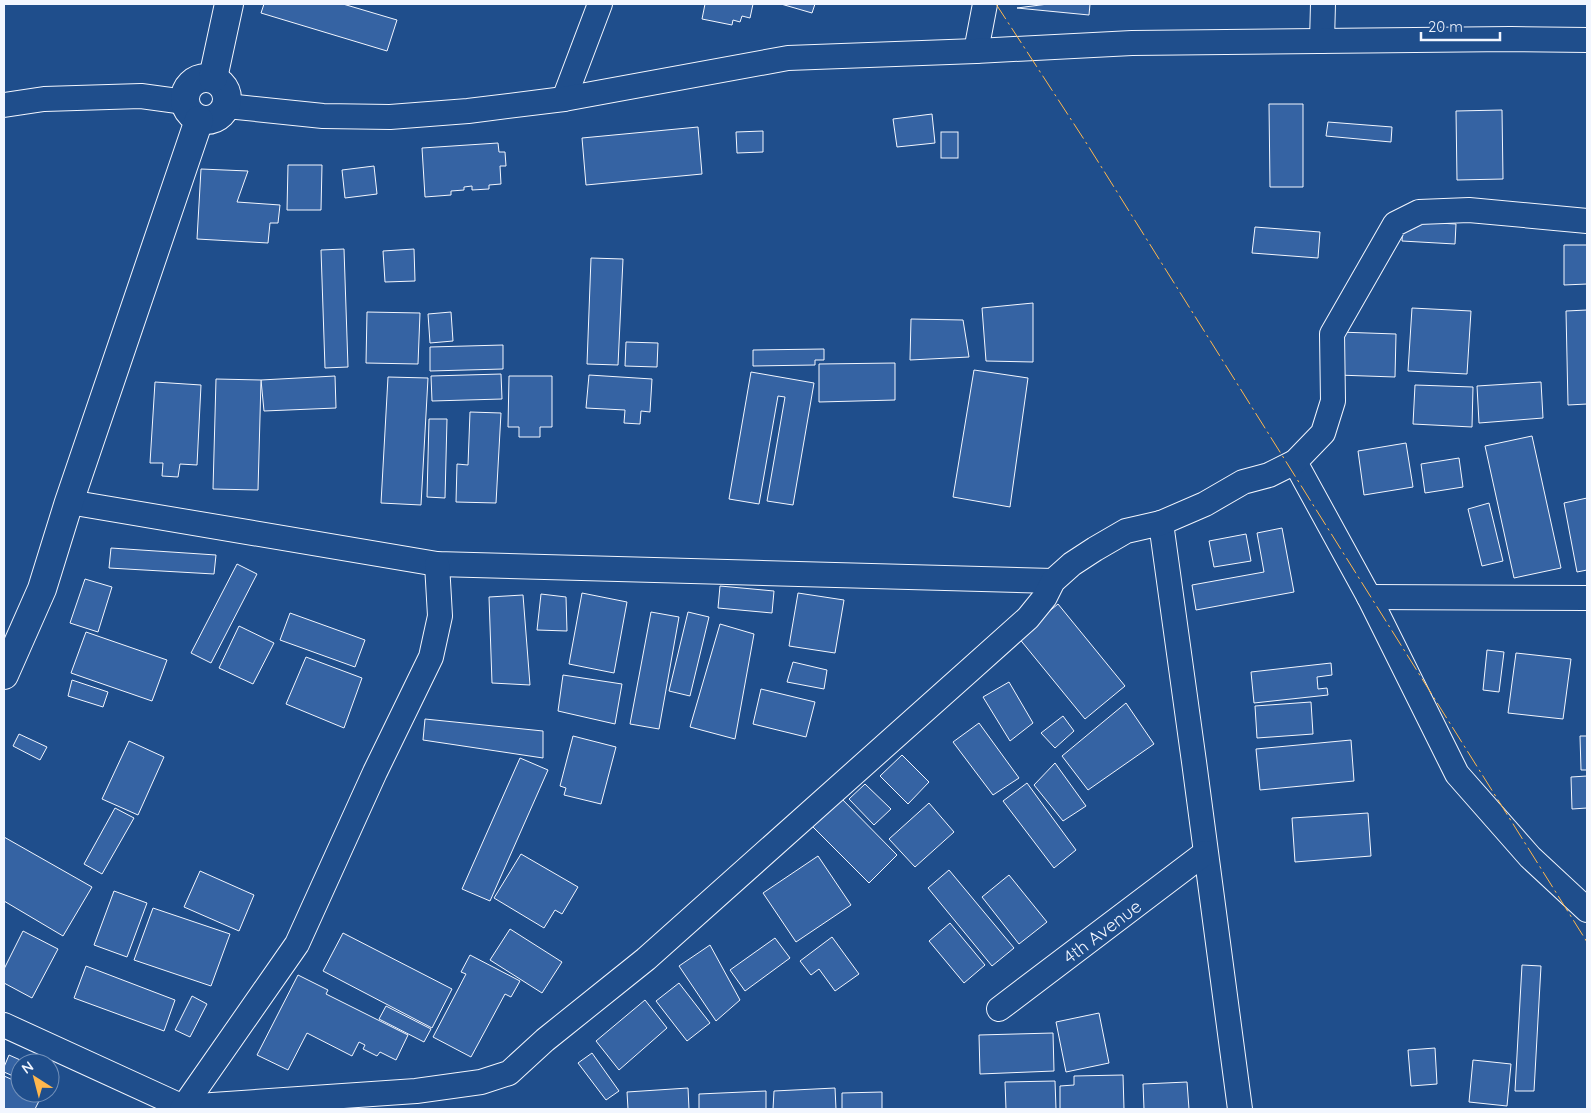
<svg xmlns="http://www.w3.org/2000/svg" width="1591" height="1113" viewBox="0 0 1591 1113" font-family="Quicksand,sans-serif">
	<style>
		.building { fill: #3563a3; stroke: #f2f6ff }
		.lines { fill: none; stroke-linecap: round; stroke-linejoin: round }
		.street-casing { stroke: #f2f6ff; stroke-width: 26 }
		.secondary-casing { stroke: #f2f6ff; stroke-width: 30 }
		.street { stroke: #1f4e8c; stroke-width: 24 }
		.secondary { stroke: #1f4e8c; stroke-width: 28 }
		.power { stroke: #ffb74d; stroke-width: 1; stroke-dasharray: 18 4 2.5 4; stroke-linecap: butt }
		.labels { text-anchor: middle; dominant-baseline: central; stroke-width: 4; stroke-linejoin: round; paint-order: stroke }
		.street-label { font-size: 18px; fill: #f2f6ff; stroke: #1f4e8c }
	</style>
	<rect width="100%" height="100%" fill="#1f4e8c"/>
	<!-- building -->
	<g class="building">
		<path d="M264,4H343L397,20L387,51L261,13Z"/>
		<path d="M705,4H753L750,18L742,16L740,22L733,20L732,25L702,19Z"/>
		<path d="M781,4H815L812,13Z"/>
		<path d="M1048,4H1090L1089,15L1017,8Z"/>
		<path d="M1269,104H1303V187H1270Z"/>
		<path d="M1502,110L1503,179L1457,180L1456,111Z"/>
		<path d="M932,114L935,143L897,147L893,119Z"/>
		<path d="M1328,122L1392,127L1391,142L1326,136Z"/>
		<path d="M698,127L702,174L586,185L582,138Z"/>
		<path d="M763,131V152L737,153L736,132Z"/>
		<rect x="941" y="132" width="17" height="26"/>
		<path d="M498,143L499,152H505L506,166H500L501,184L489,185V189L472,190V186L464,187V190L451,191V195L425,197L422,148Z"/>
		<path d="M288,165H322L321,210H287Z"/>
		<path d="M374,166L377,194L345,198L342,170Z"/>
		<path d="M201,169L248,171L237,202L280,205L278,223H270L268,243L197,239Z"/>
		<path d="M1403,221L1456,224L1455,244L1402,241Z"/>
		<path d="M1255,227L1320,232L1318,258L1252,253Z"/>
		<path d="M1564,245H1587V284L1564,285Z"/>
		<path d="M344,249L348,367L325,368L321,250Z"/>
		<path d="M414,249L415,281L385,282L383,251Z"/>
		<path d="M591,258L623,259L618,365L587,364Z"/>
		<path d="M1033,303V362L986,361L982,308Z"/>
		<path d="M1412,308L1471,311L1467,374L1408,371Z"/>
		<path d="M1587,310V404L1568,405L1566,311Z"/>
		<path d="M367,312L420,313L418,364L366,363Z"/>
		<path d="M451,312L453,341L430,343L428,314Z"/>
		<path d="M911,319L963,320L969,357L910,360Z"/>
		<path d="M1339,332L1396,334L1395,377L1337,375Z"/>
		<path d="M626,342L658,343L657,367L625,366Z"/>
		<path d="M503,345V369L430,371V347Z"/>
		<path d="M824,349V360H815V365L753,366V350Z"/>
		<path d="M895,363V400L819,402V364Z"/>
		<path d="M974,370L1028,378L1010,507L953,497Z"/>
		<path d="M751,372L814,383L793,505L767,501L785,397L778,396L759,504L729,499Z"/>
		<path d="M501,374L502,399L432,401L431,376Z"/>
		<path d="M589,375L652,379L650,412L641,411L640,424L624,423L625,410L586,408Z"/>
		<path d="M335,376L336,408L264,411L261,380Z"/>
		<path d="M509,376H552V427H540V437H519V427H508Z"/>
		<path d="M388,377L428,378L421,505L381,503Z"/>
		<path d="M216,379L261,380L258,490L213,489Z"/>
		<path d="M155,382L201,385L197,465L180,464L178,477L162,476L163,463H150Z"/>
		<path d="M1541,382L1543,418L1479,423L1477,386Z"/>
		<path d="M1415,385L1473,387L1472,427L1413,424Z"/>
		<path d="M470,412L501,413L496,503L456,502L457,464L468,465Z"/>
		<path d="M429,419H447L445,498L427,497Z"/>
		<path d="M1532,436L1561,568L1514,578L1485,446Z"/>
		<path d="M1406,443L1413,487L1364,495L1358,451Z"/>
		<path d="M1459,458L1463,487L1425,493L1421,464Z"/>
		<path d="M1587,498V570L1577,572L1564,503Z"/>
		<path d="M1489,503L1503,561L1482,566L1468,509Z"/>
		<path d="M1282,528L1294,592L1196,610L1192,585L1264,572L1257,533Z"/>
		<path d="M1246,534L1251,561L1214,567L1209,541Z"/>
		<path d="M111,548L216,555L214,574L109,568Z"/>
		<path d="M237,564L257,574L211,663L191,653Z"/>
		<path d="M85,579L112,587L98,632L70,623Z"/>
		<path d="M720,586L774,591L772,613L718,608Z"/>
		<path d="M582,593L627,602L614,673L569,664Z"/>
		<path d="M798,593L844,600L835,653L789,646Z"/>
		<path d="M541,594L566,597L567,631L537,630Z"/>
		<path d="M523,595L530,685L492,683L489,597Z"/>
		<path d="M1058,604L1125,686L1085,719L1018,637Z"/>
		<path d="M651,612L679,617L659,729L630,724Z"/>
		<path d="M688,612L709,617L690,696L669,691Z"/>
		<path d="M290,613L365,640L355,667L280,640Z"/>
		<path d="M720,624L754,634L735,739L690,727Z"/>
		<path d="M239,626L274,643L253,684L219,668Z"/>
		<path d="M86,632L167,660L152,701L71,673Z"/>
		<path d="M1487,650L1504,652L1499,692L1483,690Z"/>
		<path d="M1516,653L1571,659L1563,719L1508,713Z"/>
		<path d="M306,657L362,678L344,728L286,704Z"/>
		<path d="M793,662L827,670L824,689L787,682Z"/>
		<path d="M1331,663L1332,675L1317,677L1318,689L1327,688L1328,695L1254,703L1251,672Z"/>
		<path d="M563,675L622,684L615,724L558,711Z"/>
		<path d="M72,680L108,692L103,707L68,696Z"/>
		<path d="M1009,682L1033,723L1010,741L983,697Z"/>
		<path d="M761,689L815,702L806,737L753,724Z"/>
		<path d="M1311,702L1313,734L1257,738L1255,706Z"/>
		<path d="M1126,703L1154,744L1088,790L1062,756Z"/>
		<path d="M1063,716L1074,731L1055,748L1041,733Z"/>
		<path d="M425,719L543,731V758L423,740Z"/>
		<path d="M979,723L1019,778L993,795L953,742Z"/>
		<path d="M19,734L47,747L40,760L13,746Z"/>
		<path d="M573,736L616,747L601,804L564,795L566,788L560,786Z"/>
		<path d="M1580,736H1587V770H1581Z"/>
		<path d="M1351,740L1354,781L1260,790L1256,749Z"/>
		<path d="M129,741L164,757L138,815L102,799Z"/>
		<path d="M902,755L929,782L908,804L880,776Z"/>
		<path d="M520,758L548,770L490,901L462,889Z"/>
		<path d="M1055,763L1086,806L1063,821L1034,785Z"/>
		<path d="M1587,776V808L1572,809L1571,777Z"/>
		<path d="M1027,783L1076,850L1054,868L1003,801Z"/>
		<path d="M865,784L891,809L874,825L849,799Z"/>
		<path d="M836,793L897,855L869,883L807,821Z"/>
		<path d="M929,803L954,832L915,867L889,839Z"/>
		<path d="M115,808L134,818L102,874L84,864Z"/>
		<path d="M1368,813L1371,856L1295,862L1292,818Z"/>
		<path d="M4,837L92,887L63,936L4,901Z"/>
		<path d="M521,854L578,887L562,914L555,910L544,928L494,898Z"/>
		<path d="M818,856L851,905L796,942L763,893Z"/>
		<path d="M949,870L1014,948L992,966L928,888Z"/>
		<path d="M200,871L254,895L239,931L184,907Z"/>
		<path d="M1009,875L1047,922L1019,944L982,897Z"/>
		<path d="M114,891L147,903L127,957L94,945Z"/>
		<path d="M153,908L230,934L211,986L134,960Z"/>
		<path d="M950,923L985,965L964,983L929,941Z"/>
		<path d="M510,929L562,962L542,993L490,960Z"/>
		<path d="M23,931L58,949L32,998L4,983V969Z"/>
		<path d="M343,933L452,989L432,1028L323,971Z"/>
		<path d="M832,937L859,974L835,991L819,969L811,975L800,961Z"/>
		<path d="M775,938L790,958L745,991L730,970Z"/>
		<path d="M710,945L740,1000L716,1021L679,966Z"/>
		<path d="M470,955L520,981L511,997L505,994L471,1057L433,1037L466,974L461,972Z"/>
		<path d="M1522,965L1541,966L1534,1091H1515Z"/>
		<path d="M86,966L175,1000L164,1031L74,998Z"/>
		<path d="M298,975L328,990L326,994L408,1035L396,1060L380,1052L377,1056L363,1049L365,1045L359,1042L352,1056L307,1033L288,1070L257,1055Z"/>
		<path d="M679,983L710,1023L687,1041L656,1001Z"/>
		<path d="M192,996L207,1004L190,1037L175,1030Z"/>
		<path d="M645,1000L667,1028L619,1070L596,1041Z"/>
		<path d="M386,1006L431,1029L424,1042L379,1019Z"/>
		<path d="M1099,1013L1109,1063L1066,1072L1056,1022Z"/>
		<path d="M1053,1033L1054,1071L980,1074L979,1035Z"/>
		<path d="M1435,1048L1437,1084L1411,1086L1408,1050Z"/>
		<path d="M592,1053L619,1091L606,1100L578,1063Z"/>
		<path d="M9,1055L27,1063H20V1079L4,1072V1067Z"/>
		<path d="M1473,1060L1511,1064L1507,1106L1469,1102Z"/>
		<path d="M1123,1075L1124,1109H1060V1086L1074,1085V1076Z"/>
		<path d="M4,1076L20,1083V1093H43L35,1109H4Z"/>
		<path d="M1055,1081L1056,1109H1006L1005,1082Z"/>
		<path d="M1187,1082L1189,1109H1144L1143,1084Z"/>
		<path d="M688,1088L689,1109H628L627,1092Z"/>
		<path d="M835,1088L836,1109H773L774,1091Z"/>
		<path d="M766,1091V1109H699V1094Z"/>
		<path d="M882,1092V1109H842V1093Z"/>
	</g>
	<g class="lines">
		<!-- street casing -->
		<g class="street-casing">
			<g id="street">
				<path d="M1322,41L1323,4"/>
				<path d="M976,51L985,4"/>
				<path d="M564,99L600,4"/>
				<path d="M4,105L44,99L141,96L185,102"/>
				<path d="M227,106L323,116L390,117L468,111L564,99L788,58L976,51L1132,43L1511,39L1587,40"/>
				<path d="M1295,462L1369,597L1457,774L1530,857L1587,910"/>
				<path d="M69,502L437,564L1053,581"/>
				<path d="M1161,523C1189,718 1214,914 1240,1109"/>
				<path d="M1369,597L1587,598"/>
				<path id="s1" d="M999,1009L1205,853"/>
				<path d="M4,1025L183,1107L416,1091L481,1082L509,1073L545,1040L646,959L971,669L1028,618L1045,597L1053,581L1072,564L1095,549L1126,531L1161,523L1205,504L1243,482L1269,475L1295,462L1323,433L1333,401L1332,334L1395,224L1419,212L1469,210L1587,221"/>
				<path d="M182,1109L297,944L375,772L431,657L440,616L437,564"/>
			</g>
		</g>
		<!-- secondary casing -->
		<g class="secondary-casing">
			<g id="secondary">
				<circle cx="206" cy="99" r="21"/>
				<path d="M213,78L229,4"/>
				<path d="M4,675L42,589L69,502L199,120"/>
			</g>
		</g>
		<!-- street -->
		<use href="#street" class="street"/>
		<!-- secondary -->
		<use href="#secondary" class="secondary"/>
		<!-- power -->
		<path class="power" d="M996,4L1087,144L1587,942"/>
	</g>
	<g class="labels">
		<!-- street labels -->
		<g class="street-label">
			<text stroke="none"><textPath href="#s1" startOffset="129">4th Avenue</textPath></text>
		</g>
	</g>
	<!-- border -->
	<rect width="1591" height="1113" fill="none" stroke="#f2f6ff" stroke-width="10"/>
	<!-- north arrow -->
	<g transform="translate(35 1078) rotate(324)"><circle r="24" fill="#1f4e8c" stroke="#7391ba"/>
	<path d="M0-4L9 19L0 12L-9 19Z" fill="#ffb74d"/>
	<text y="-8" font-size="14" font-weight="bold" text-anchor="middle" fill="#f2f6ff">N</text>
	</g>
	<!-- scale -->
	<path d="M1421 32v8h79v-8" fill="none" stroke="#f2f6ff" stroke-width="2.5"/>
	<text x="1428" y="32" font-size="15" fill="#f2f6ff" stroke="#1f4e8c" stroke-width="4" paint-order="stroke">20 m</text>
</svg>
